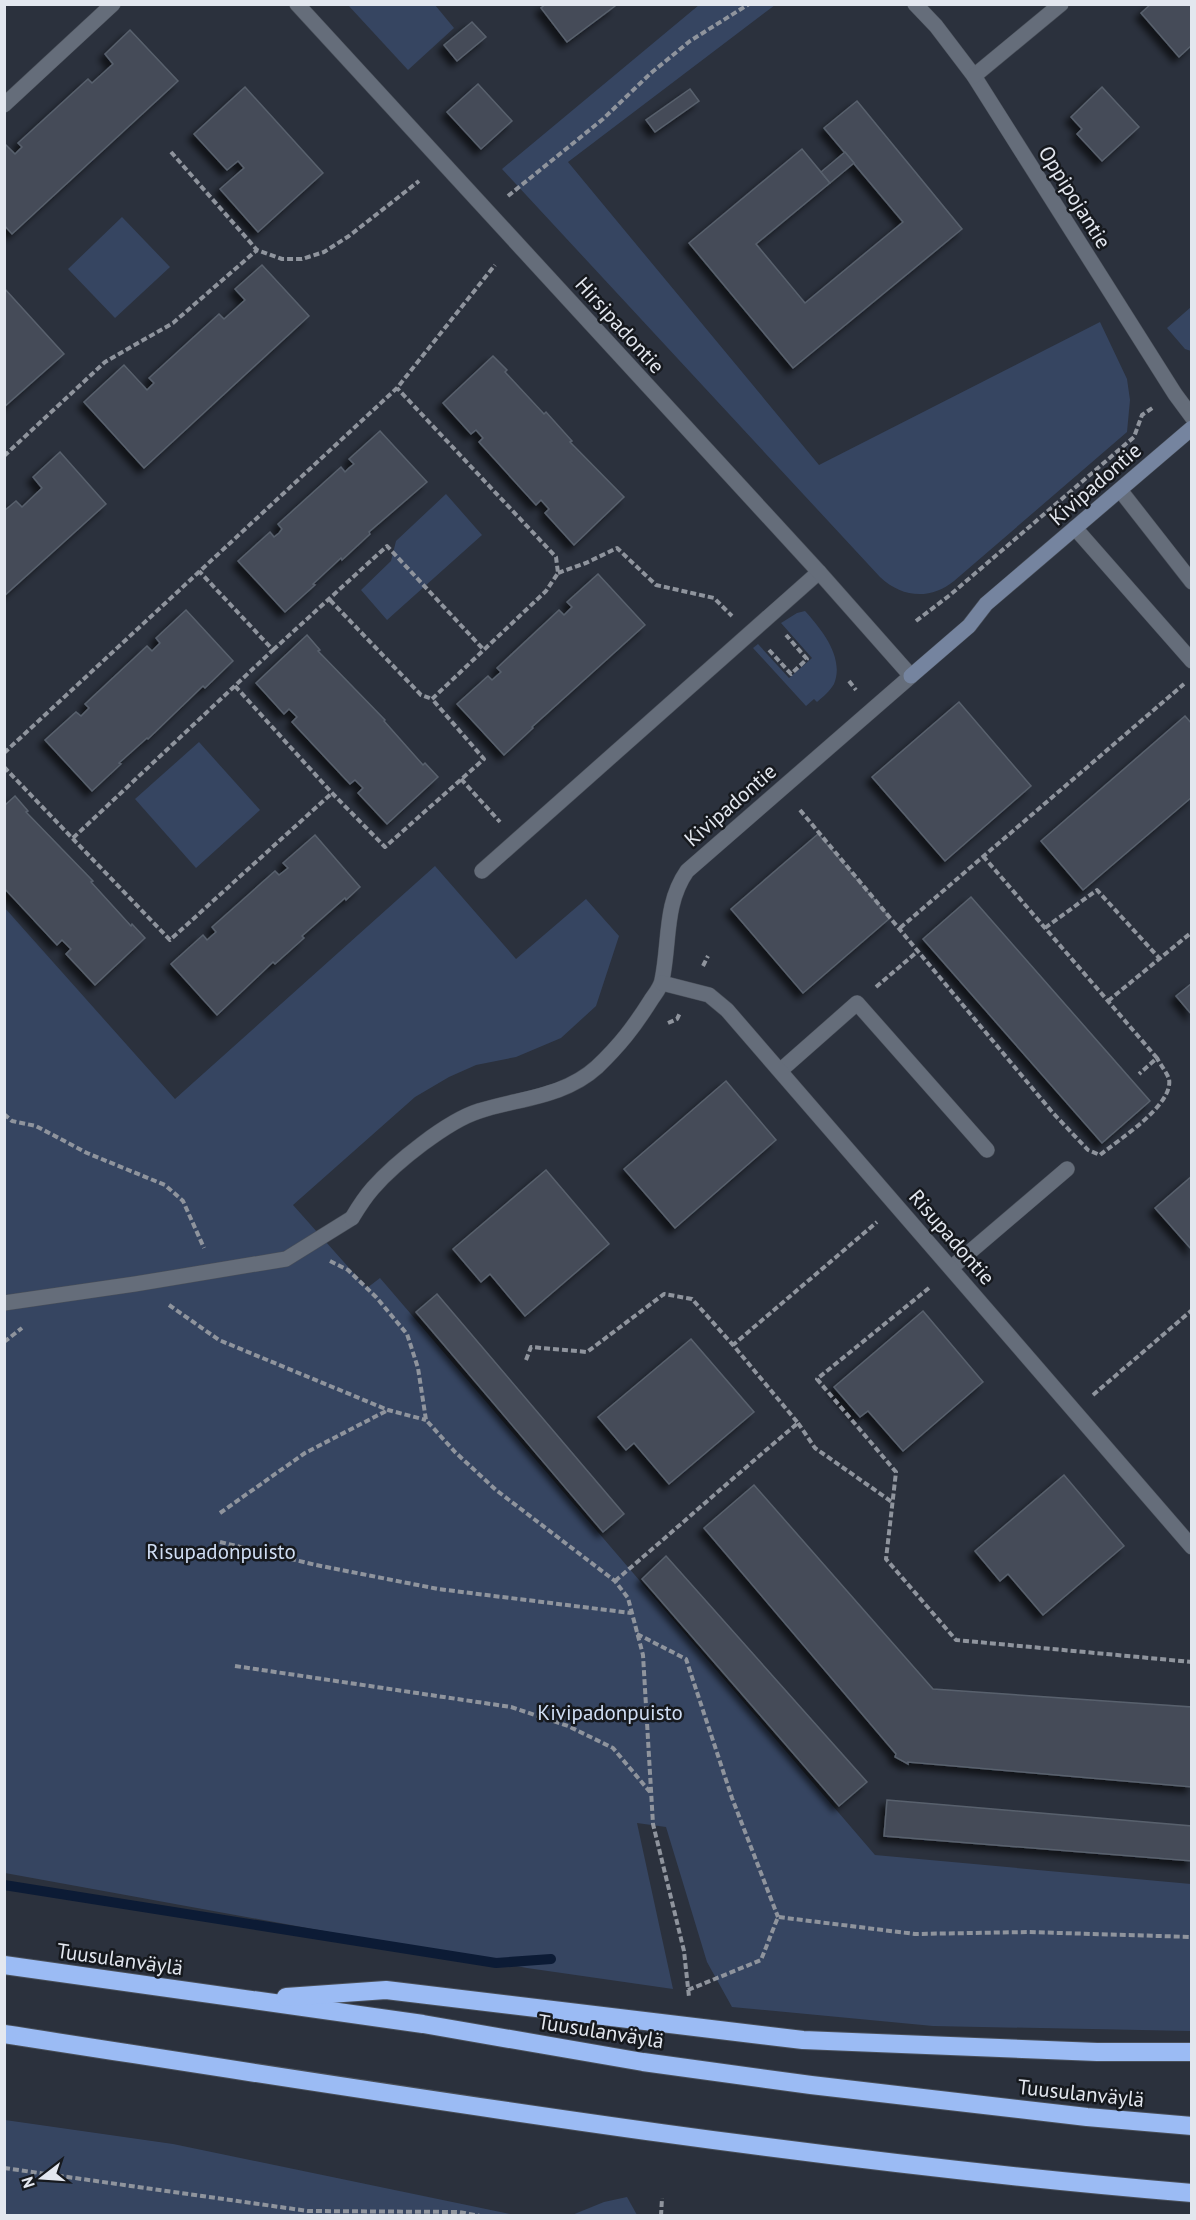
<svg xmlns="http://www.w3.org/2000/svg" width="1196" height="2220" viewBox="0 0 1196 2220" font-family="'PT Sans',sans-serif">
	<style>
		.green { fill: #364561 }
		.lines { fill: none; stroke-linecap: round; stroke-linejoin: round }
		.stream { stroke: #0c1b35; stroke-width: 10 }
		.building { fill: #444b58; stroke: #59616d; stroke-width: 1.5; filter: url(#shadow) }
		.lane-casing { stroke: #494f59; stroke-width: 16 }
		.street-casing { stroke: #494f59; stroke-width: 16 }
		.secondary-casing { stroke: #494f59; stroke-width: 16 }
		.highway-casing { stroke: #494f59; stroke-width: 20 }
		.path { stroke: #8f949d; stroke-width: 4; stroke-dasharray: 6 3; stroke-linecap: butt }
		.lane { stroke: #656d7a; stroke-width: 15 }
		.street { stroke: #656d7a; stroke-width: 15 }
		.secondary { stroke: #75849f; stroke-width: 15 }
		.highway { stroke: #9bbbf4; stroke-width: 18 }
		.labels { text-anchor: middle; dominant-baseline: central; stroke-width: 5; stroke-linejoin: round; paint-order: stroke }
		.street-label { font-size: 21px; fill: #e3e7ef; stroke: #16191e }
		.park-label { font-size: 21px; fill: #d0def4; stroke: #16191e }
	</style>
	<defs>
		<filter id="shadow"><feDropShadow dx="-5.5" dy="5.5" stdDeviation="3" flood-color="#0009"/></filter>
	</defs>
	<rect width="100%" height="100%" fill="#2b313d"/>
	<!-- green -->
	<g class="green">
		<path d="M348,5H435L454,28L408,70Z"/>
		<path d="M699,5H775L568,162L819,465L1100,322L1127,379L1130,400L1127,432L954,581C931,600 902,598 880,577L502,169Z"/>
		<path d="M122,217L170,267L115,318L68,269Z"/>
		<path d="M1191,307V351L1185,349L1167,328Z"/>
		<path d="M446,494L482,535L387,620L361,590L391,561L396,541Z"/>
		<path d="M805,611C821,629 845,657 834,684C830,691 823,697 817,702L814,699L806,706L753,648L758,644L789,678L812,658L781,623L797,613Z"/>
		<path d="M199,742L260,810L196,868L135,799Z"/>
		<path d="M435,866L516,959L586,899L619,936L596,1006L561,1038L516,1057L476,1065L449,1077L415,1097L293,1205L367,1288L380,1278L875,1855L1191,1884V2031L933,2026L732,2007L707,1962L666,1827L637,1823L673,1989L527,1968L5,1873L4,907L175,1099Z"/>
		<path d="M5,2120L173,2144L515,2215H5Z"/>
		<path d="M627,2197L637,2215H572L604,2202Z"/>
	</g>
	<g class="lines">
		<!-- stream -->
		<path class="stream" d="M4,1885L496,1963L551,1959"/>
	</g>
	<!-- building -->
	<g class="building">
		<path d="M546,4H614L615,6L567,42L541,8Z"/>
		<path d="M1151,4H1192V45L1179,57L1141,13Z"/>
		<path d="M472,22L486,37L457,61L444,45Z"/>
		<path d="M130,30L178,81L12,234L4,225V143L15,154L22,147L18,143L88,79L92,83L113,64L105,54Z"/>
		<path d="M478,84L512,121L481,149L447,112Z"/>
		<path d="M245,87L323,173L258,232L220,189L244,168L238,161L227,170L194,134Z"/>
		<path d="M1102,87L1139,127L1102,161L1077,134L1082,129L1071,117Z"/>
		<path d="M690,89L699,101L655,132L646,120Z"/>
		<path d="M857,101L962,229L793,368L689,243L802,149L830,183L756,244L805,303L903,222L824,128Z"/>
		<path d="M845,152L854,163L830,183L821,172Z"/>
		<path d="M262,265L309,316L144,468L84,402L124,365L147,390L154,383L149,378L219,314L224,319L245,300L235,289Z"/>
		<path d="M4,288L64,354L4,407Z"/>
		<path d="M493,356L507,370L505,372L544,414L546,412L572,441L570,442L624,497L574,545L545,513L549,509L541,500L536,505L479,442L483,438L476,430L471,434L443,403Z"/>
		<path d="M380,431L427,482L369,532L370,534L342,560L341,558L313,584L315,585L285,612L238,561L270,532L274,537L279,533L282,529L278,524L341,467L345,472L349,468L354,464L349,459Z"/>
		<path d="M60,452L106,504L4,596V511L16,501L22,507L42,488L33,477Z"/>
		<path d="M598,574L645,625L532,727L533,728L504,755L457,704L488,676L492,680L501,672L497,668L559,610L564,615L572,607L567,602Z"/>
		<path d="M186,610L233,661L205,688L203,686L148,739L147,738L119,763L121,764L92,791L45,740L76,712L81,716L89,708L85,704L147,646L152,651L160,643L156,638Z"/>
		<path d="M307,635L320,650L318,651L385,720L384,721L423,765L425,763L438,777L387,824L358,793L363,788L355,780L350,784L292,722L297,717L289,709L284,714L256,683Z"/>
		<path d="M959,702L1031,786L945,861L872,777Z"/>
		<path d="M1185,716L1192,724V797L1083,890L1041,841Z"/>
		<path d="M15,796L28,811L26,812L93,881L91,882L131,926L132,924L145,938L95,985L66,954L71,949L62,940L57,945L4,888V806Z"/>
		<path d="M818,834L890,918L803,993L731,909Z"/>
		<path d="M315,835L360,887L346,900L345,898L302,936L304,938L275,964L273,962L217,1015L171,964L203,935L207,940L216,932L212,927L275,871L279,875L288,868L283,863Z"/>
		<path d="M971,897L1150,1101L1102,1143L923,939Z"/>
		<path d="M1192,983V1015L1176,996Z"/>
		<path d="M726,1081L776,1140L675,1228L624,1169Z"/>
		<path d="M546,1170L609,1244L525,1316L490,1274L481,1282L453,1249Z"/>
		<path d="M1192,1176V1250L1155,1208Z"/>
		<path d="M437,1294L624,1514L603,1532L416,1312Z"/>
		<path d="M923,1311L983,1382L903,1451L868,1411L860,1417L834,1387Z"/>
		<path d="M691,1339L754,1412L669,1484L634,1443L626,1450L598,1417Z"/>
		<path d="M1064,1475L1124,1546L1043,1615L1008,1574L1000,1581L975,1551Z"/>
		<path d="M754,1485L933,1689L1192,1707V1787L908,1762V1764L895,1757L896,1754L704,1528Z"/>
		<path d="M666,1556L867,1782L839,1806L642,1579Z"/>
		<path d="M887,1800L1192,1826V1861L884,1836Z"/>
	</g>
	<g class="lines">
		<!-- lane casing -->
		<g class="lane-casing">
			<g id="lane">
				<path d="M4,105L113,4"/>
				<path d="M1120,490L1192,582"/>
				<path d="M1075,528L1192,661"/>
				<path d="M482,871L819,572"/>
				<path d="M781,1070L857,1003L987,1150"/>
				<path d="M951,1268L1067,1169"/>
				<path d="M4,1303L135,1284L286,1259L352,1218"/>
			</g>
		</g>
		<!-- street casing -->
		<g class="street-casing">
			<g id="street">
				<path d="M297,4L819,572L911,676L687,871C664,904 670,942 662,980C661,987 655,994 651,1000C634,1027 620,1045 597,1067C564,1097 520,1098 479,1111C447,1121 395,1163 373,1188C365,1197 358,1208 352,1218"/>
				<path d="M915,4L936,26L974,76L1175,394L1192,417"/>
				<path d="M974,76L1061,4"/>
				<path d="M662,983L709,995L727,1010L1192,1547"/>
			</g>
		</g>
		<!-- secondary casing -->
		<g class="secondary-casing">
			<path id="secondary" d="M911,676L969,626L986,604L1192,428"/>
		</g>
		<!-- highway casing -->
		<g class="highway-casing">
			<g id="highway">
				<path d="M4,1965L423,2024L643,2062L811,2085L1087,2117L1192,2126"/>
				<path d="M286,1997L386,1990L803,2040L1097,2052H1192"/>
				<path d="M4,2034C399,2095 794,2160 1192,2193"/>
			</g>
		</g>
		<!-- path -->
		<g class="path">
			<path d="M171,152L257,250L282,259H302L324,252L349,236L419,181"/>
			<path d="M508,196L603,119L651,73L690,41L749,4"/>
			<path d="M4,456L105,362L173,323L257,250"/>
			<path d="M558,573L586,563L617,548L656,585L714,598L732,616"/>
			<path d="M330,600L421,695L432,699"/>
			<path d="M916,621L950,595L1134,437L1142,415L1154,407"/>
			<path d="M273,650L387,546L484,650"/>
			<path d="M769,650L791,674L807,659L786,635"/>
			<path d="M849,681L856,690"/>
			<path d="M235,686L332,793L385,847L484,759L432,699L546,591L558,573L556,557L397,388"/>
			<path d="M4,753L397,388L495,265"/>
			<path d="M4,767L170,940L332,793"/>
			<path d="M461,779L500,822"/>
			<path d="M800,810L1053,1113L1088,1150L1100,1155C1118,1140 1174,1105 1169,1079C1167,1073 1160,1064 1157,1058"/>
			<path d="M73,838L273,650L199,571"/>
			<path d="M983,856L1157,1058L1139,1074"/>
			<path d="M900,928L1184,684"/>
			<path d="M1045,928L1097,890L1160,959"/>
			<path d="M703,966L708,956"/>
			<path d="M876,987L918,951"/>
			<path d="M1108,1001L1192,932"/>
			<path d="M668,1023L677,1019L680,1013"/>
			<path d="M4,1114L12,1121L36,1126L87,1153L165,1185L183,1201L204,1248"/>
			<path d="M330,1261L348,1270L376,1297L407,1334L418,1368L426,1420L455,1452L496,1490L615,1581L628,1598L643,1655L653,1824L684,1951L689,1997"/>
			<path d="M929,1288L817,1379L896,1472L886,1559L956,1640L1192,1662"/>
			<path d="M169,1305L219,1340L388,1410L426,1420"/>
			<path d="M4,1342L22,1328"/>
			<path d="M526,1360L531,1347L587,1352L664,1294L692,1299L733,1345"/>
			<path d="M1093,1395L1192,1310"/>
			<path d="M798,1423L815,1448L892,1502"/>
			<path d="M220,1513L305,1453L388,1410"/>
			<path d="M220,1542L316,1565L438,1589L631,1613"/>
			<path d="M615,1581C676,1529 736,1475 798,1423L733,1345L877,1222"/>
			<path d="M637,1634L686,1659L732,1798L778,1917"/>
			<path d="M235,1666L511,1707L568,1726L613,1748L650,1792"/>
			<path d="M688,1990L761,1960L778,1917L915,1934L1028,1932L1192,1937"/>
			<path d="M4,2168L308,2211L459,2212L480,2216"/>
			<path d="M661,2216L662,2198"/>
		</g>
		<!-- lane -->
		<use href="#lane" class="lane"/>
		<!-- street -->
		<use href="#street" class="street"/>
		<!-- secondary -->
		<use href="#secondary" class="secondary"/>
		<!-- highway -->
		<use href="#highway" class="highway"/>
	</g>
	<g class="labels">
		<!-- street labels -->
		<g class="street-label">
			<text transform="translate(1075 197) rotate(58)">Oppipojantie</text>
			<text transform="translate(620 325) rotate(48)">Hirsipadontie</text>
			<text transform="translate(1095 484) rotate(-41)">Kivipadontie</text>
			<text transform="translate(730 805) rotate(-41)">Kivipadontie</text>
			<text transform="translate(952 1237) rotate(49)">Risupadontie</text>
			<text transform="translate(120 1959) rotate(8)">Tuusulanväylä</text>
			<text transform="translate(601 2031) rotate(9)">Tuusulanväylä</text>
			<text transform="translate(1081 2093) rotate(6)">Tuusulanväylä</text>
		</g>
		<!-- park labels -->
		<g class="park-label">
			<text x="221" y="1551">Risupadonpuisto</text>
			<text x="610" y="1712">Kivipadonpuisto</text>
		</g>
	</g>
	<!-- border -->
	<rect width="1196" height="2220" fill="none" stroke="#e3e7ef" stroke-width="12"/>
	<!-- north arrow -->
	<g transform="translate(42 2178) rotate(253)" stroke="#16191e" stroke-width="4.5" paint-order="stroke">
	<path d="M0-4.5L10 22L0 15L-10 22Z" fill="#e3e7ef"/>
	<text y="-9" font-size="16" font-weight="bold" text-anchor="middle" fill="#e3e7ef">N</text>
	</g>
</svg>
